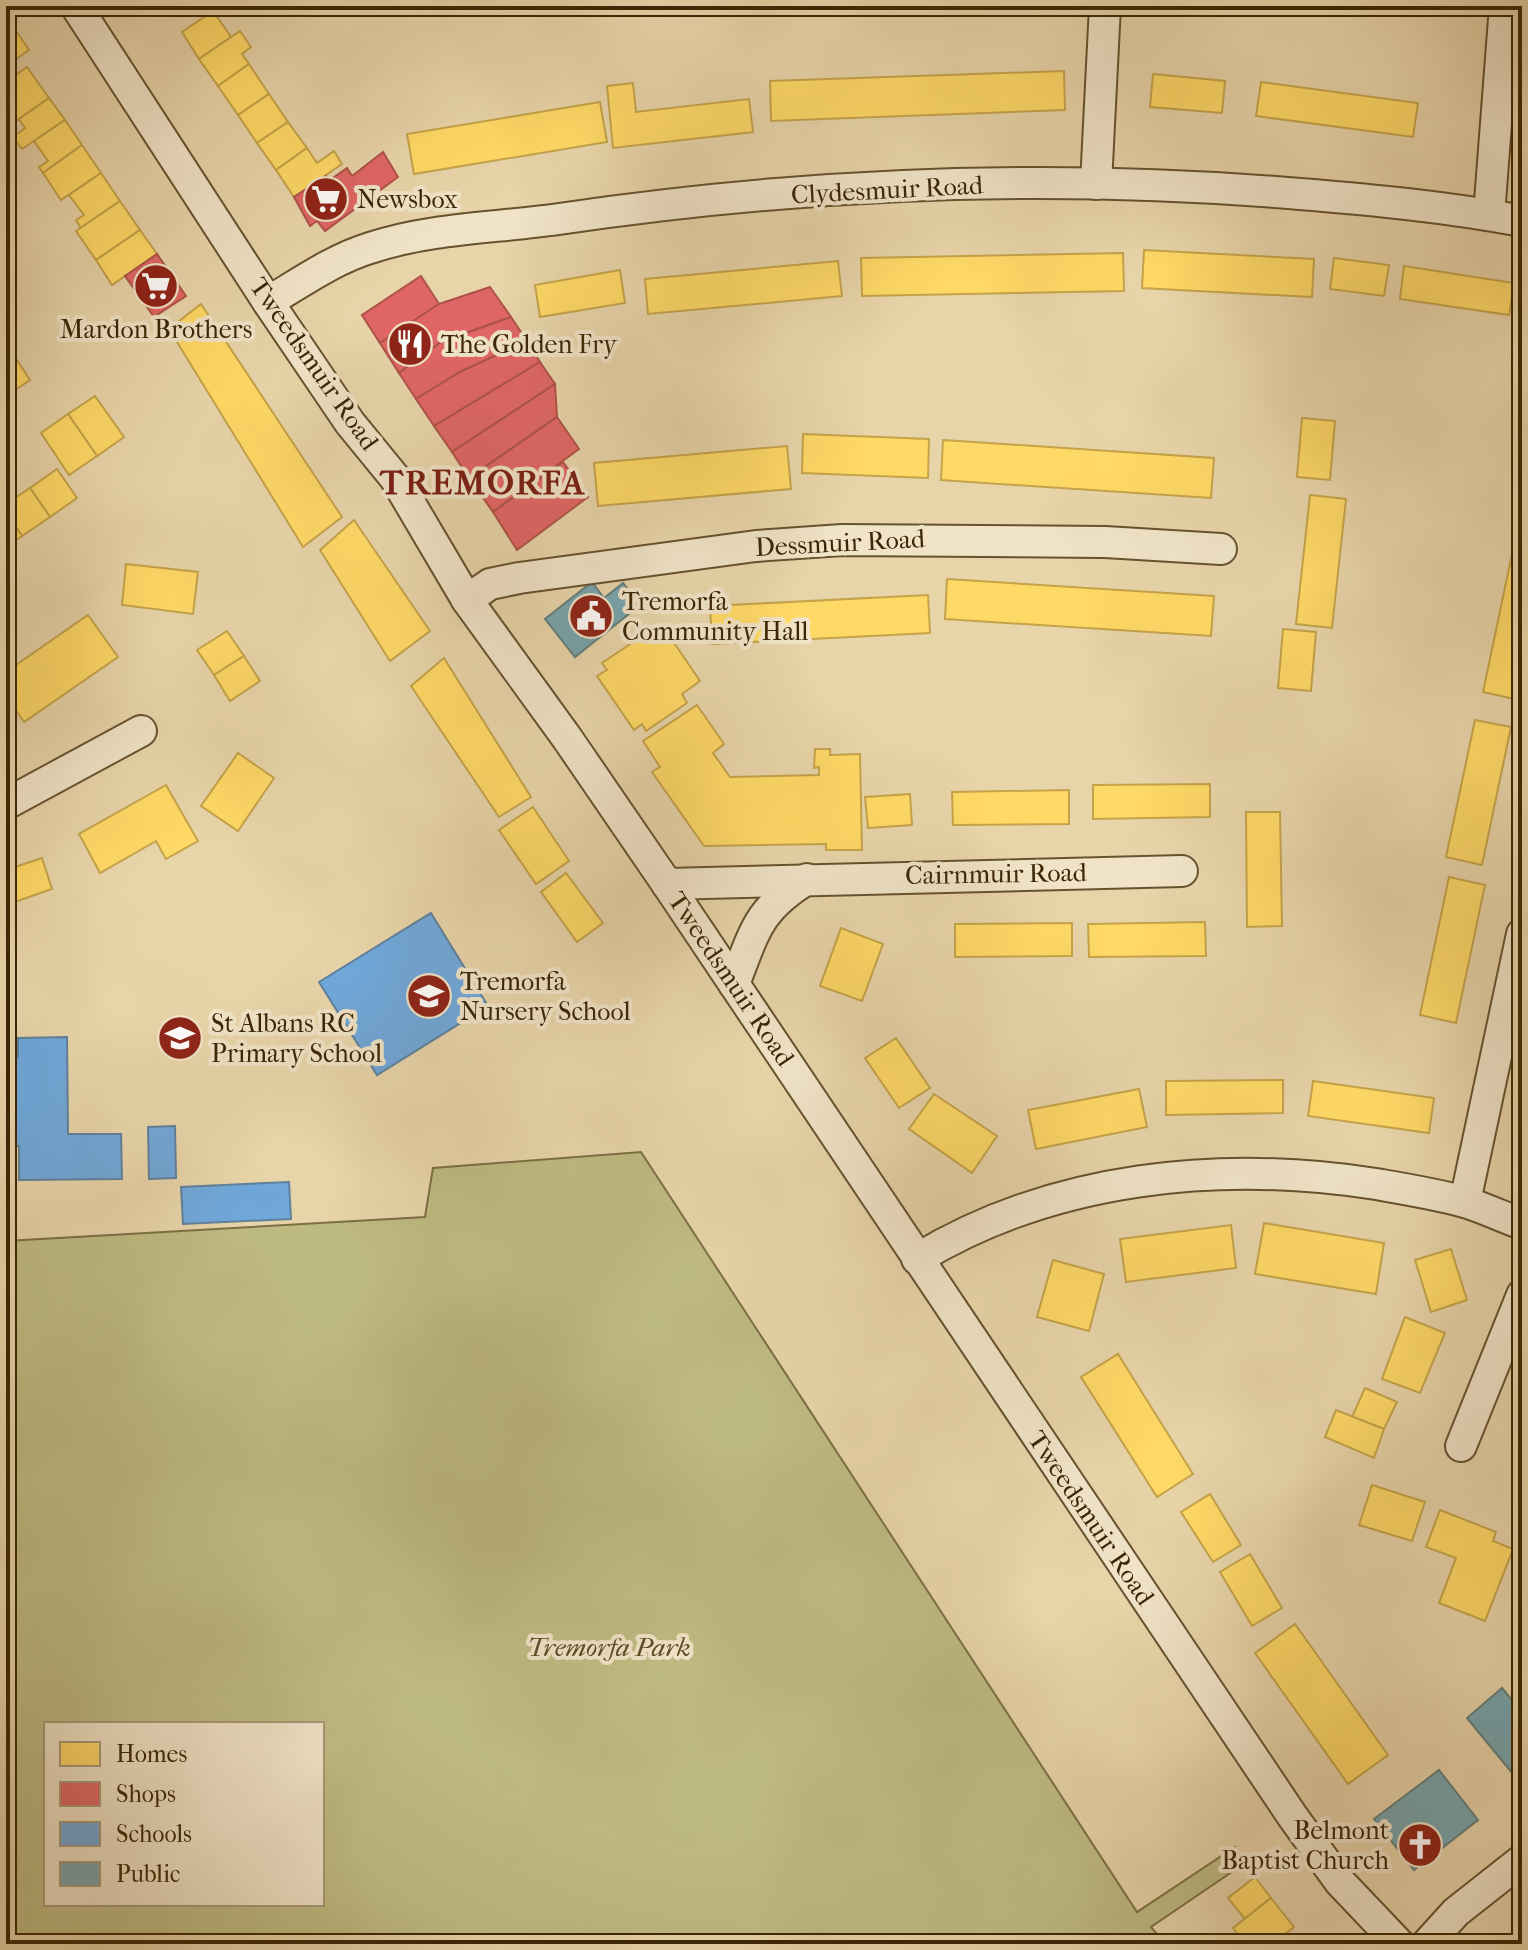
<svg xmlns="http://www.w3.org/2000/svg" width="1528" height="1950" viewBox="0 0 1528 1950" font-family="'IM FELL French Canon',serif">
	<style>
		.green { fill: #bebb82; stroke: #7c7044; stroke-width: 2; fill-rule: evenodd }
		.homes { fill: #ffd966; stroke: #c4a349; stroke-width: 2 }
		.shops { fill: #e06666; stroke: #ae5349; stroke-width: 2 }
		.schools { fill: #6fa8dc; stroke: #5f819c; stroke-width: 2 }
		.public { fill: #76a5af; stroke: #647f7c; stroke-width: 2 }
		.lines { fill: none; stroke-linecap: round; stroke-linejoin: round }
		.minor-casing { stroke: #66522e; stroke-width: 34 }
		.minor { stroke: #f0e3c7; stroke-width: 30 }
		.labels { text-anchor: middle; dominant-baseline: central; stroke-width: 8; stroke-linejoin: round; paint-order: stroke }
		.street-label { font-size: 26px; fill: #3b2605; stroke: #f0e3c7 }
		.poi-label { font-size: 26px; fill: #3b2605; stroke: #f0e3c7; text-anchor: start }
		.park-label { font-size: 26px; font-style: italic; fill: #5c4b24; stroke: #f0e3c7 }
		.district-label { font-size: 34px; font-weight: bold; letter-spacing: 2px; fill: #7a1f14; stroke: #f0e3c7 }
	</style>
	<rect width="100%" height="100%" fill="#e8d4a9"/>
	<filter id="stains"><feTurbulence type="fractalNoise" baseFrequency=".0025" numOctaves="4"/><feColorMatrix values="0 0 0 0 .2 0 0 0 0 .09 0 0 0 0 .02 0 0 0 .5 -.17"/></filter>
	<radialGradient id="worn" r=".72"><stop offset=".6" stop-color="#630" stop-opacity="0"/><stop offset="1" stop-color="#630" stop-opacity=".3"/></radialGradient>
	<!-- green -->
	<path class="green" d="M641,1152L1137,1912L1235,1847L1245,1863L1151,1927L1165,1944H6V1241L425,1217L433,1168ZM46,1724H322V1904H46Z"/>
	<!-- homes -->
	<g class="homes">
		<path d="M213,11L231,37L199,59L182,32Z"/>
		<path d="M10,22L29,50L6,66V25Z"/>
		<path d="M240,31L251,47L242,54L249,64L218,86L199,59Z"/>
		<path d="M249,64L269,94L238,115L218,86Z"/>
		<path d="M27,67L49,98L8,127L6,111L11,108L6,101V82Z"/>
		<path d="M1064,71L1065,110L771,121L770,81Z"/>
		<path d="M1153,74L1225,81L1222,113L1150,107Z"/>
		<path d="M1261,82L1418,103L1413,137L1256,116Z"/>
		<path d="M633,83L636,112L749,99L753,132L613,148L607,86Z"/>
		<path d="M269,94L288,122L257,143L238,115Z"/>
		<path d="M49,98L65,120L22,149L13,137L25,128L19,119Z"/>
		<path d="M600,102L607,142L414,174L407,134Z"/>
		<path d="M65,120L82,145L43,173L39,167L48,161L34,141Z"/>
		<path d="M288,122L307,148L276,170L257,143Z"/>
		<path d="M82,145L101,173L61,200L43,173Z"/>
		<path d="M307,148L317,163L334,151L342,164L294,197L276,170Z"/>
		<path d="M101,173L120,201L81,228L76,220L84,215L69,195Z"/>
		<path d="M120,201L140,230L96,260L76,231Z"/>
		<path d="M140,230L157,254L112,285L96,260Z"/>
		<path d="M1144,250L1314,259L1312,297L1142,288Z"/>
		<path d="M1123,253L1124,291L862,296L861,258Z"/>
		<path d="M1334,258L1389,265L1384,296L1330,289Z"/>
		<path d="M838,261L842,296L648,314L645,279Z"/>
		<path d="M1404,266L1514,283L1509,315L1400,299Z"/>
		<path d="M620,270L625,303L540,317L535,285Z"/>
		<path d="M201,304L342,517L303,547L169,329Z"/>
		<path d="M11,351L30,380L6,396V354Z"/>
		<path d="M95,396L124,437L97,456L68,414Z"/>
		<path d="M68,414L97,456L69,475L41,433Z"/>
		<path d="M1302,418L1335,421L1330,480L1297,477Z"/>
		<path d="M803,434L929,439L928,478L802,473Z"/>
		<path d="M943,440L1214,458L1211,498L941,480Z"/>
		<path d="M787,446L791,489L598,506L594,463Z"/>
		<path d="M57,469L77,498L50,517L30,488Z"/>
		<path d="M30,488L50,517L22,536L6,512V504Z"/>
		<path d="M1310,495L1346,499L1332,628L1296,624Z"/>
		<path d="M6,512L22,536L6,547Z"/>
		<path d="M354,520L430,631L390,661L320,550Z"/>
		<path d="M1512,554L1522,557V687L1519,700L1483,692Z"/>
		<path d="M126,564L198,572L193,614L122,605Z"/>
		<path d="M947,579L1214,596L1211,636L945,619Z"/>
		<path d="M928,595L930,633L712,644L710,606Z"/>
		<path d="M88,615L118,657L24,722L6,696V672Z"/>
		<path d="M1283,629L1316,632L1311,691L1278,688Z"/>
		<path d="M227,631L244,656L214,675L197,650Z"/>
		<path d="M666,631L700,681L682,694L687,703L646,731L642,724L634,730L597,676L607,670L602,663L642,636L647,643Z"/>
		<path d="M244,656L260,681L230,701L214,675Z"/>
		<path d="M444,658L531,797L499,817L411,686Z"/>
		<path d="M697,705L724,744L713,753L730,777L819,775V767L814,768L815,749H830V755L860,754L862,850H826V844L704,846L652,772L660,767L643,741Z"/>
		<path d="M1475,720L1511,727L1482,865L1446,857Z"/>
		<path d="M238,753L274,778L238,831L201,806Z"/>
		<path d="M1210,784V817L1093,819V785Z"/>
		<path d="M166,785L198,841L166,859L156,841L100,873L79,834Z"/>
		<path d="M1069,790V824L953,825L952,792Z"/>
		<path d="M910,794L912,825L868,828L865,797Z"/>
		<path d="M533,807L569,861L536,884L499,830Z"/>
		<path d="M1246,812H1280L1282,926L1247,927Z"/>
		<path d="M42,858L52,889L6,905V870Z"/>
		<path d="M566,873L603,923L577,942L541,892Z"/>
		<path d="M1449,877L1485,885L1456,1023L1420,1015Z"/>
		<path d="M1205,922L1206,956L1089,957L1088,924Z"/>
		<path d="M1072,923V956L955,957V924Z"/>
		<path d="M841,928L883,944L862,1001L820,986Z"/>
		<path d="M896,1038L930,1088L899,1108L865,1058Z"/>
		<path d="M1283,1080V1113L1166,1115V1081Z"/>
		<path d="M1313,1081L1434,1098L1429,1133L1308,1116Z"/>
		<path d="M1139,1089L1147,1127L1036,1149L1028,1110Z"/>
		<path d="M934,1094L997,1136L972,1173L909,1129Z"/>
		<path d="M1264,1223L1384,1243L1376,1294L1255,1274Z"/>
		<path d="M1231,1225L1236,1268L1126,1282L1120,1239Z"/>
		<path d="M1451,1249L1467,1300L1431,1312L1415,1260Z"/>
		<path d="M1053,1260L1104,1274L1089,1331L1037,1317Z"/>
		<path d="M1405,1317L1445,1333L1420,1393L1382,1379Z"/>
		<path d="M1118,1354L1193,1474L1157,1497L1081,1377Z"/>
		<path d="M1365,1388L1397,1402L1384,1429L1352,1417Z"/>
		<path d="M1336,1410L1384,1429L1374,1458L1325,1437Z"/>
		<path d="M1372,1485L1425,1502L1412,1541L1359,1525Z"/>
		<path d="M1210,1494L1241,1545L1213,1562L1181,1512Z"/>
		<path d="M1522,1498V1525L1513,1521Z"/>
		<path d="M1440,1510L1496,1532L1493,1541L1513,1549L1485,1621L1439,1603L1456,1558L1426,1547Z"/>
		<path d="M1250,1554L1282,1608L1252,1626L1220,1572Z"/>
		<path d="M1295,1624L1388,1755L1348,1784L1255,1653Z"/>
		<path d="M1255,1877L1271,1898L1245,1919L1228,1898Z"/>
		<path d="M1271,1898L1294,1927L1272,1944H1262L1259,1940L1254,1944H1245L1233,1928Z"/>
	</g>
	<!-- shops -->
	<g class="shops">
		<path d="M383,152L398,177L325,231L317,221L310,226L294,197L326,176L330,180L347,168L352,176Z"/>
		<path d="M157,254L186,296L154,317L125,276Z"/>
		<path d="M421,276L439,304L380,343L362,315Z"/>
		<path d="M490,287L511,317L441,342L399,373L380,343L439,304Z"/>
		<path d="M511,317L527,341L460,372L416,399L399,373L441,342Z"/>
		<path d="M527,341L540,362L434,426L416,399L460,372Z"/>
		<path d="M540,362L555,384L452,452L434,426Z"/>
		<path d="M555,384L557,417L469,478L452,452Z"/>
		<path d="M557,417L579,449L493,512L469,478Z"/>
		<path d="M563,462L588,497L517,550L493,512Z"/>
	</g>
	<!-- schools -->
	<g class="schools">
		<path d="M431,913L488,1006L377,1075L319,982Z"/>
		<path d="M67,1037L68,1134H121L122,1179L19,1180V1146L6,1147V1057H18V1038Z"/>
		<path d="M175,1126L176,1178L149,1179L148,1127Z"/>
		<path d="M289,1182L291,1219L183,1224L181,1187Z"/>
	</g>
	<!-- public -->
	<g class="public">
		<path d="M592,582L604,598L623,583L640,605L575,657L545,619Z"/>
		<path d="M1502,1688L1522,1712V1785L1467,1718Z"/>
		<path d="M1439,1770L1478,1820L1414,1870L1374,1819Z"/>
	</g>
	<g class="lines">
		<!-- minor casing -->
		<g class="minor-casing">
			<g id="minor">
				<path d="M76,6L268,302L350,423L395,478L467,600L567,738L667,884L1293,1817L1340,1882L1399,1944"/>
				<path d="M1096,184L1105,6"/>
				<path d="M1489,215L1505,6"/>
				<path d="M268,302C300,283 334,259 370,248C430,228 496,228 559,219C803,183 1054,173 1300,194C1374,200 1448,207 1522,221"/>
				<path d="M467,600L490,584L519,578L756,546L842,540L1105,542L1221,549"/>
				<path d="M6,804L141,731"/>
				<path d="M667,884L1182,871"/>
				<path d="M734,984C755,931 757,910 807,879"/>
				<path d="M1465,1202L1522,934"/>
				<path d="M917,1259C1053,1176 1221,1160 1376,1184C1405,1189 1436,1194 1465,1202C1484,1208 1503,1217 1522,1224"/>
				<path d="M1461,1446L1522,1295"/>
				<path d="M1427,1944L1456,1912L1522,1860"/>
			</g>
		</g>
		<!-- minor -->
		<use href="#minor" class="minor"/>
	</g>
	<!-- icons -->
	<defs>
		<g id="supermarket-disc" transform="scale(2.3)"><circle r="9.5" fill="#8f2418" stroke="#f0e3c7"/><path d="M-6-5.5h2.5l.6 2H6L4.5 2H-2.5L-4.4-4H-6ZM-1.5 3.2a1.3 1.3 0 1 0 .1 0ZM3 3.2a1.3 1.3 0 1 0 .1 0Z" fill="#fff"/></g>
		<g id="restaurant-disc" transform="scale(2.3)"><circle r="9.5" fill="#8f2418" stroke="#f0e3c7"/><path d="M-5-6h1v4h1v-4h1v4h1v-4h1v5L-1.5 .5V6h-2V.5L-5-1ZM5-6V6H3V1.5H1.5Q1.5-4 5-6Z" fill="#fff"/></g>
		<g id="civic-disc" transform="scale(2.3)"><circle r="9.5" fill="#8f2418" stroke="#f0e3c7"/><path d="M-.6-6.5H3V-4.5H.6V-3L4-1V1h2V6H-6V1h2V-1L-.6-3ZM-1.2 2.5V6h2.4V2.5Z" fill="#fff"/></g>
		<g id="school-disc" transform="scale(2.3)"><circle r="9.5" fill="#8f2418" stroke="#f0e3c7"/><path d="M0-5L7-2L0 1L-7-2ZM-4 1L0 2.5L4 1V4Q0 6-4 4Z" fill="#fff"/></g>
		<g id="church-disc" transform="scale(2.3)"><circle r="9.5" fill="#8f2418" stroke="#f0e3c7"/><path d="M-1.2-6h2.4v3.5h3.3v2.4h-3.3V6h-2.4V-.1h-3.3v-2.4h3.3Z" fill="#fff"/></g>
	</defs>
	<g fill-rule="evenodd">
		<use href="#supermarket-disc" x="326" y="199"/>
		<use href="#supermarket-disc" x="156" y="286"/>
		<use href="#restaurant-disc" x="410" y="344"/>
		<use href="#civic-disc" x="591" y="616"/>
		<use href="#school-disc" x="429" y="996"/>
		<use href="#school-disc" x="180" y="1038"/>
		<use href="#church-disc" x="1420" y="1845"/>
	</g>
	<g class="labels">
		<!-- street labels -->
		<g class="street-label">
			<text transform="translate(887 190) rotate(-3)">Clydesmuir Road</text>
			<text transform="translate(314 364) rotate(55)">Tweedsmuir Road</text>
			<text transform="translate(840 543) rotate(-3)">Dessmuir Road</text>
			<text transform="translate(996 874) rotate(-1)">Cairnmuir Road</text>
			<text transform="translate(731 979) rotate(56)">Tweedsmuir Road</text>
			<text transform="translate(1091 1518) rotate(56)">Tweedsmuir Road</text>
		</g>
		<!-- poi labels -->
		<g class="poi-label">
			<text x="357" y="199">Newsbox</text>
			<text x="156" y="329" text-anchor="middle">Mardon Brothers</text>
			<text x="441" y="344">The Golden Fry</text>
			<text x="622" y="601">Tremorfa<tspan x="622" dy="30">Community Hall</tspan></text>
			<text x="460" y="981">Tremorfa<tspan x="460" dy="30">Nursery School</tspan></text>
			<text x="211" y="1023">St Albans RC<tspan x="211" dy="30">Primary School</tspan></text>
			<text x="1389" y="1830" text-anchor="end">Belmont<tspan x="1389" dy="30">Baptist Church</tspan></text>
		</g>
		<!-- park labels -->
		<g class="park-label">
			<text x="609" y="1647">Tremorfa Park</text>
		</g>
		<!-- district labels -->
		<g class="district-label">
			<text x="483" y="483">TREMORFA</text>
		</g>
	</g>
	<!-- margin -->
	<rect width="1528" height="1950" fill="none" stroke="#e8d4a9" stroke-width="32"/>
	<rect x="8" y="8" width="1512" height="1934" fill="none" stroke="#3b2605" stroke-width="4"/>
	<rect x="16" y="16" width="1496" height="1918" fill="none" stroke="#3b2605" stroke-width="2"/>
	<!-- legend -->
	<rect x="44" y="1722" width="280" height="184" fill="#f0e3c7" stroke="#a89779" stroke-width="2"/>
	<rect x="60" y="1742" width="40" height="24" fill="#ffd966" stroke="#a89779" stroke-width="2"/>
	<text x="116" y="1762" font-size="24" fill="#3b2605">Homes</text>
	<rect x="60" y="1782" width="40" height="24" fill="#e06666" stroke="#a89779" stroke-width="2"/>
	<text x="116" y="1802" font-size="24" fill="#3b2605">Shops</text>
	<rect x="60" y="1822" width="40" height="24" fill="#6fa8dc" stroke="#a89779" stroke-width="2"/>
	<text x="116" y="1842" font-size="24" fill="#3b2605">Schools</text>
	<rect x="60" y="1862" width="40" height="24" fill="#76a5af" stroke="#a89779" stroke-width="2"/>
	<text x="116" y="1882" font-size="24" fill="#3b2605">Public</text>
	<rect width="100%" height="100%" filter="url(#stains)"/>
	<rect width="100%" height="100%" fill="url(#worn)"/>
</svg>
